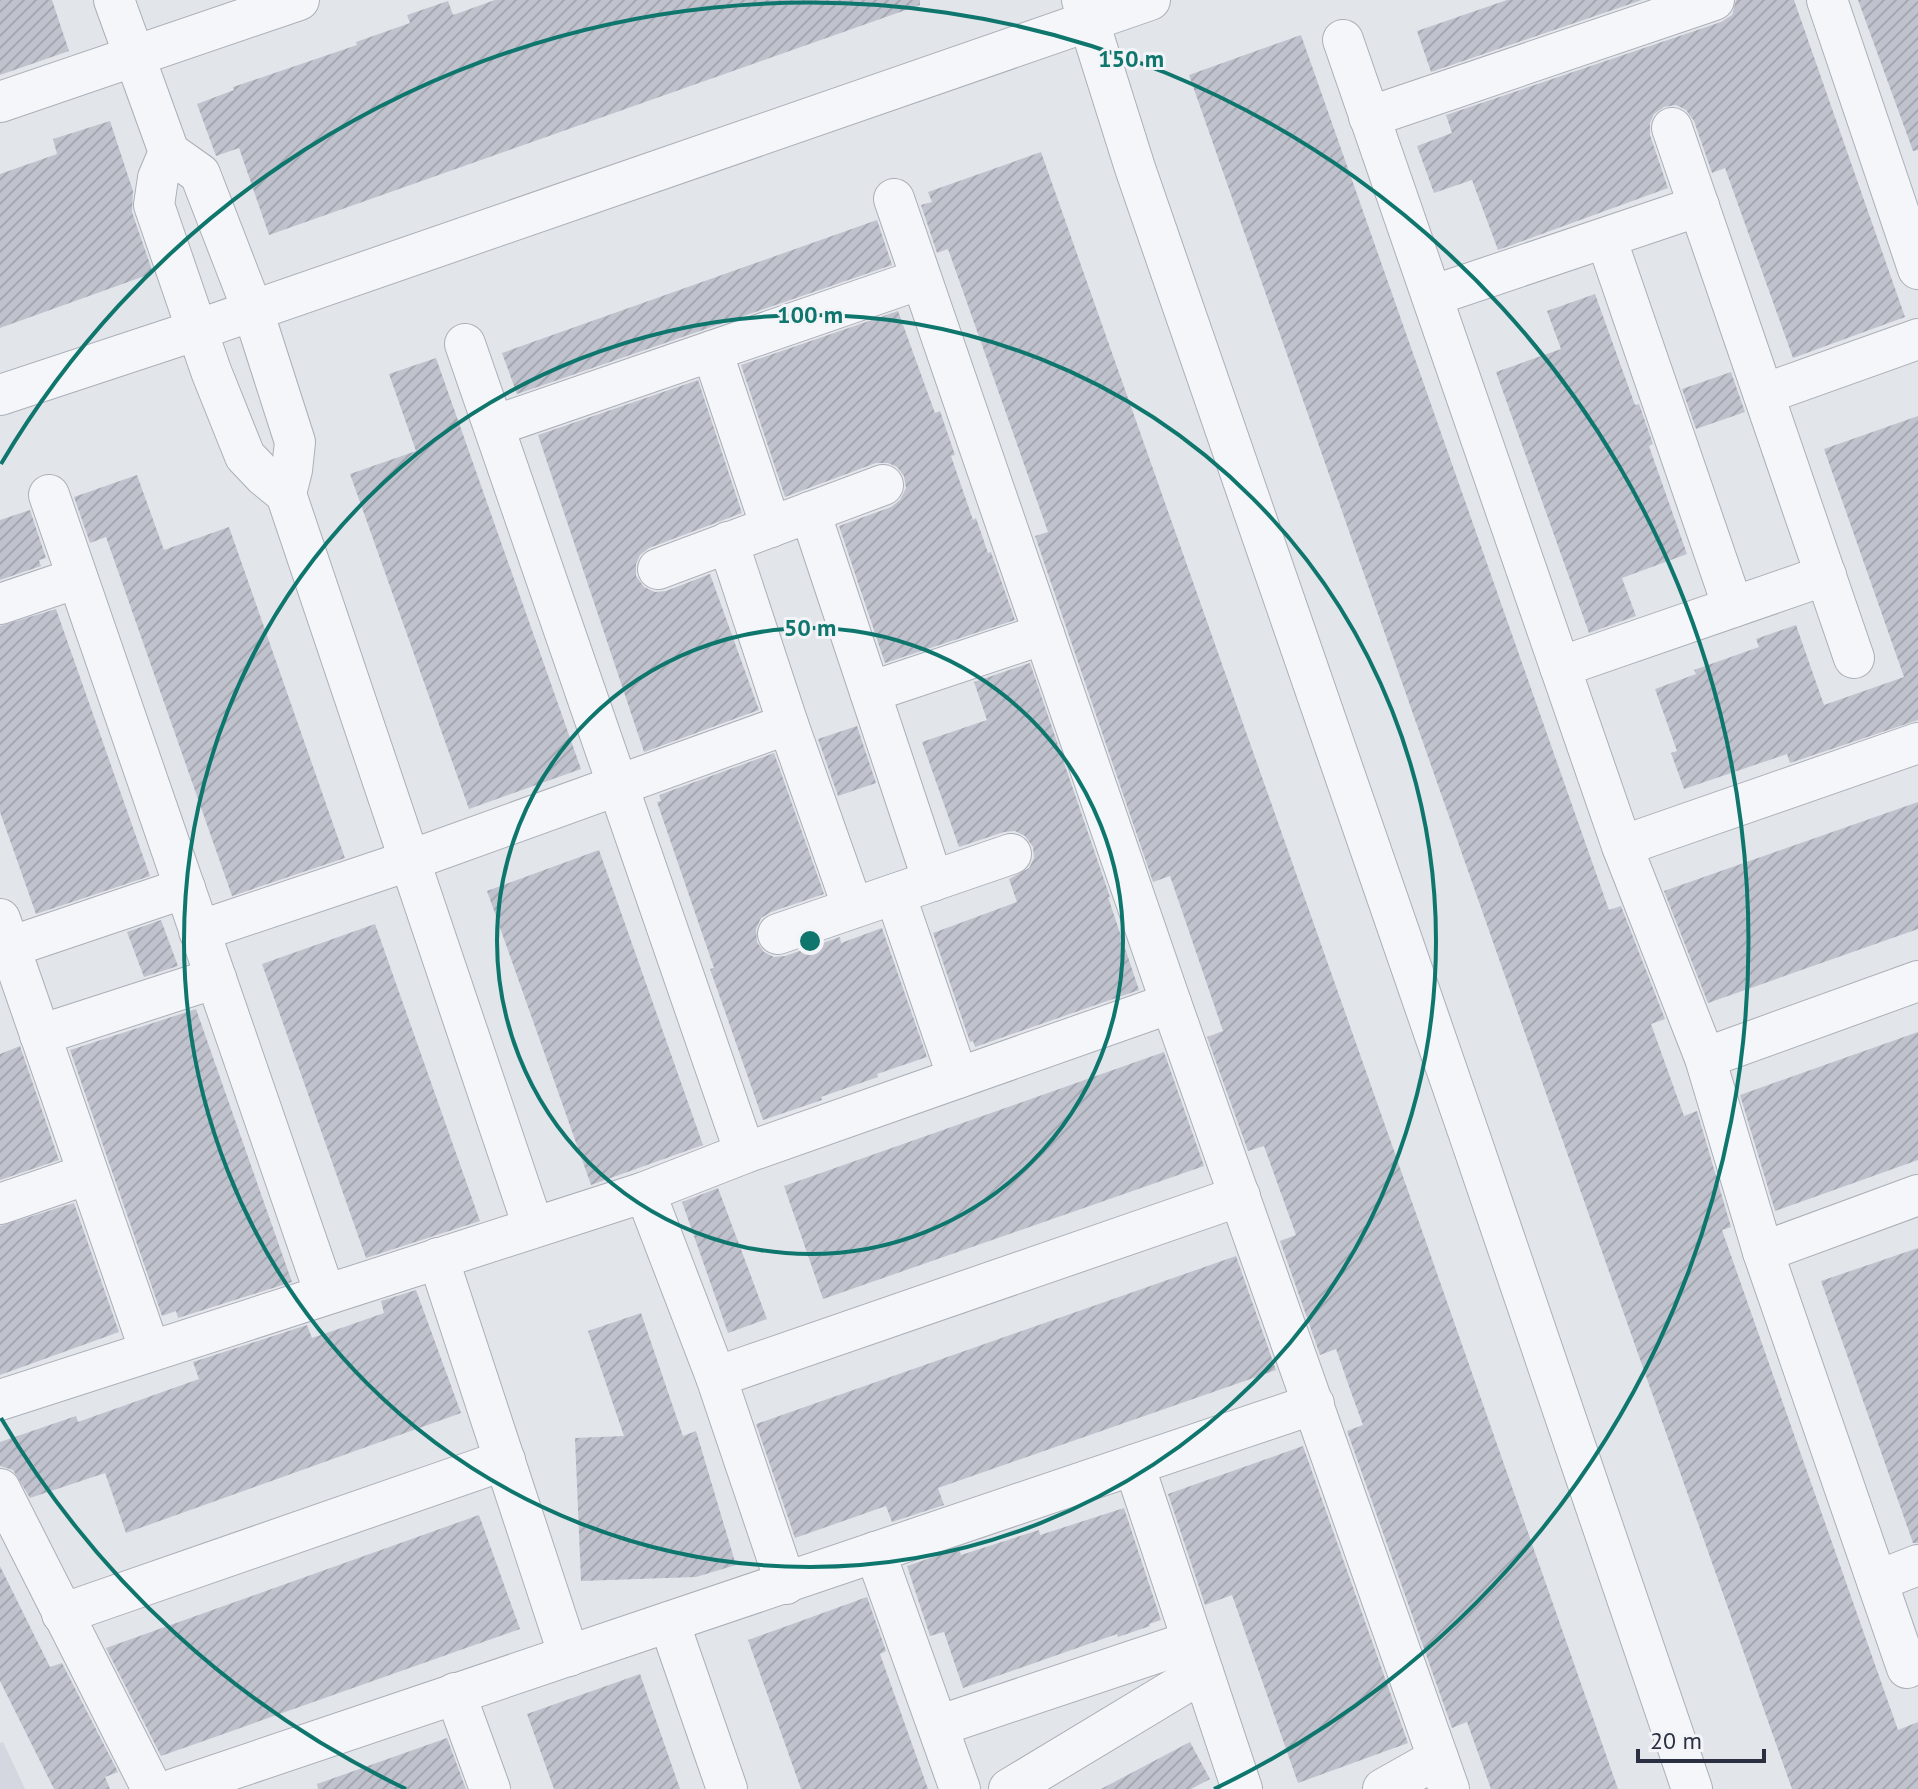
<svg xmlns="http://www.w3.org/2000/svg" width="1918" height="1789" viewBox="0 0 1918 1789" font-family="'PT Sans',sans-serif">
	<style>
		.built { fill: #d4d7df }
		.building { fill: url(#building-hatch) }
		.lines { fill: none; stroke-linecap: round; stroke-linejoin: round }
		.minor-casing { stroke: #abafb8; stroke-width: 42 }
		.minor { stroke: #f5f6f9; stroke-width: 40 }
		.ring { fill: none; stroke: #0f766e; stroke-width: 4 }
		.centre { fill: #0f766e; stroke: #f2f4f8; stroke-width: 4 }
		.ring-label { font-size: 24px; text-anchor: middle; font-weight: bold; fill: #0f766e; stroke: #f2f4f8; stroke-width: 6; stroke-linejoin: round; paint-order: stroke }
	</style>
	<defs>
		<pattern id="building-hatch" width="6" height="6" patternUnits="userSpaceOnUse" patternTransform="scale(2)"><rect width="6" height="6" fill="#c0c3cd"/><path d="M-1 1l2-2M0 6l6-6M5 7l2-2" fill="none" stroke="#a5a8b1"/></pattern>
	</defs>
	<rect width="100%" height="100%" fill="#e2e5ea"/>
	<!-- built -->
	<path class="built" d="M3,1742L25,1789H0V1743Z"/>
	<!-- building -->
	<g class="building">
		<path d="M0,0H52L69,51L0,75Z"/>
		<path d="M495,0H920V5L269,235L239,148L216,156L197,104L234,90L233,87L357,45L356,42L410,23L407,15L448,1L453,15Z"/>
		<path d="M1507,0H1642L1431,72L1417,31Z"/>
		<path d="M1736,0H1794L1905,317L1793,358L1725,168L1712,173L1694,121L1686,110L1676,105L1664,107L1654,114L1650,123V135L1668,188L1498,250L1472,180L1434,193L1417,146L1452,133L1446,115L1721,22L1732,15Z"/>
		<path d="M1858,0H1918V150L1913,151Z"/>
		<path d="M1301,35L1609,910L1621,906L1665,1019L1651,1024L1684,1116L1697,1111L1731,1227L1722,1230L1898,1730L1918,1722V1789H1792L1554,1116L1189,75Z"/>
		<path d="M110,121L133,191L132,212L153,273L0,328V174L57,154L53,139Z"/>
		<path d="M1041,152L1386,1128L1618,1789H1491L1467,1722L1452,1728L1347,1431L1363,1425L1352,1395L1336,1349L1320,1355L1280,1241L1296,1235L1264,1146L1248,1151L1207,1037L1223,1031L1170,876L1153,882L1035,536L1048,532L948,249L937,253L921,205L932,202L928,192Z"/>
		<path d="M877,220L892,265L517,394L502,353Z"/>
		<path d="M1595,294L1635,405L1639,404L1653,444L1649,446L1687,554L1622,578L1636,616L1589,633L1496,372L1561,349L1547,311Z"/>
		<path d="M898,311L935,413L940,411L955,455L951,456L973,520L976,518L988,553L991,552L1015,620L885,663L839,526L891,507L900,500L906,488L904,476L897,467L888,463H876L785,497L741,365Z"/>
		<path d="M436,358L581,769L469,809L350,474L416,451L389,374Z"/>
		<path d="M1731,372L1745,412L1696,429L1682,389Z"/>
		<path d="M698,380L742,513L649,548L640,555L636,564V576L644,587L655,592L666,591L710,574L759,710L644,752L538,435Z"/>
		<path d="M1918,416V720L1790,763L1787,754L1684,789L1671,753L1677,751L1655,689L1696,674L1694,670L1759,647L1756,639L1796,625L1824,705L1904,677L1824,449Z"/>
		<path d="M137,475L164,550L229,527L345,858L232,896L106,537L90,543L74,497Z"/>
		<path d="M30,510L46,558L39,560L41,566L0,580V520Z"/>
		<path d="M56,609L150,876L36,914L0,812V626Z"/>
		<path d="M1030,663L1110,897H1108L1139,990L975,1047L973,1041L970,1042L933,933L1017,902L1009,879L1029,868L1034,858L1033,847L1025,836L1015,831L1004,832L959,847L922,742L987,720L974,682Z"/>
		<path d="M857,726L876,783L838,796L818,739Z"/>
		<path d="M774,753L824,894L771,912L761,918L756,929L757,942L764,952L774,957L785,956L840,937L841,943L882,928L927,1057L877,1074L878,1077L821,1097L822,1100L763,1120L710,969L714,968L657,802L661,801L659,795Z"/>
		<path d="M1918,802V929L1708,1003L1664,891Z"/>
		<path d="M599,850L703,1145L591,1185L487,891Z"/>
		<path d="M161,920L178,966L144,977L127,932Z"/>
		<path d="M375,924L480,1221L366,1258L262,964Z"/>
		<path d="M196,1009L292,1282L178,1318L176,1311L162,1316L70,1050Z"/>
		<path d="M1918,1032V1160L1775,1211L1740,1095Z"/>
		<path d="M20,1046L59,1160L0,1180V1054Z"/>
		<path d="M1164,1052L1204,1166L823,1299L784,1186Z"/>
		<path d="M718,1188L767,1319L728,1333L682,1202Z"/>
		<path d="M74,1203L119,1332L0,1375V1226Z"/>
		<path d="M1918,1248V1543H1913L1821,1281Z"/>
		<path d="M1236,1256L1276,1370L938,1488L944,1505L892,1522L886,1506L795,1538L756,1424Z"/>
		<path d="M416,1290L461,1413L126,1533L105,1473L30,1498L13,1470L0,1466V1442L76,1416L78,1422L199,1379L193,1362L307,1325L312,1338L347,1326L384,1313L381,1301Z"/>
		<path d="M641,1313L683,1436L696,1431L736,1565L696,1577L581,1581L575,1438L624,1436L588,1331Z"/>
		<path d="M1303,1446L1408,1743L1298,1783L1232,1595L1205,1605L1168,1494Z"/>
		<path d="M1124,1508L1161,1620L1149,1624L1150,1626L1118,1637L1117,1634L963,1688L944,1632L930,1636L907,1566L959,1548L961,1555L1039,1530L1040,1535Z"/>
		<path d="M479,1515L520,1629L161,1756L106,1648Z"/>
		<path d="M0,1566L50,1667L62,1663L118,1772L105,1777L110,1789H54L0,1681Z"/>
		<path d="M867,1597L886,1651L880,1654L928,1789H801L748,1640Z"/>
		<path d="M640,1674L680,1789H554L527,1714Z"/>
		<path d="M447,1738L466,1789H318L317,1784Z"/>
		<path d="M1190,1742L1210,1779L1191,1789H1101Z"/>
	</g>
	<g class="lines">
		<!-- minor casing -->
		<g class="minor-casing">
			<g id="minor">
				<path d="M114,0L169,152L200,174L253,311L295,442L292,470L286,494"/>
				<path d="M1082,0L1135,168L1470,1137L1692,1789"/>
				<path d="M1827,0L1918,269"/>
				<path d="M1343,40L1622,846L1705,1058L1763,1252L1907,1668"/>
				<path d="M0,102L299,0"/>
				<path d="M1369,117L1714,0"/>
				<path d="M1672,128L1854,658"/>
				<path d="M169,152L158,178L154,205L211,371L245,456L264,476L286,494L533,1226"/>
				<path d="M894,199L1171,1003L1449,1789"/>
				<path d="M1606,238L1733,607"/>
				<path d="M1432,296L1699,206"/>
				<path d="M465,344L745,1153"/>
				<path d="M712,351L771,527"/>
				<path d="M1764,394L1918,339"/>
				<path d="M0,395L197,330L1150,0"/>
				<path d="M494,426L921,279"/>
				<path d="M49,495L325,1294"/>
				<path d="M810,512L933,881"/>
				<path d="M728,542L788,724L853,908"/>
				<path d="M658,569L883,485"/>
				<path d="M0,604L77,578"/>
				<path d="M1560,667L1826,575"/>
				<path d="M870,692L1044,634"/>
				<path d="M1622,846L1918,743"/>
				<path d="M895,894L958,1078"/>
				<path d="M0,919L150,1351"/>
				<path d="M199,931L408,861L788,724"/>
				<path d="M778,934L1011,854"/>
				<path d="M10,947L185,888"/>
				<path d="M40,1035L216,978"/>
				<path d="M1705,1058L1918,981"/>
				<path d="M645,1192L716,1377L786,1584"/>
				<path d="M0,1204L88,1174"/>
				<path d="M1763,1252L1918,1195"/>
				<path d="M438,1258L569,1656"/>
				<path d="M716,1377L1240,1196"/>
				<path d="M0,1400L645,1192L745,1153L1171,1003"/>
				<path d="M1134,1465L1242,1789"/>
				<path d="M0,1489L152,1789"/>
				<path d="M875,1552L960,1789"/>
				<path d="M1877,1581L1918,1565"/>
				<path d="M62,1614L505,1460"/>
				<path d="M669,1622L727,1789"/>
				<path d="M455,1693L490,1789"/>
				<path d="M938,1726L1192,1641"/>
				<path d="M174,1789L1314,1404"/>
				<path d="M1009,1789L1203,1672"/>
				<path d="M1383,1789L1438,1758"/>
			</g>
		</g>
		<!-- minor -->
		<use href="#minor" class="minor"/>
	</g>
	<!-- distance rings -->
	<g class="ring">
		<circle cx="810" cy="941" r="313"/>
		<circle cx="810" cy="941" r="626"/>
		<path d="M406 1789A939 939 0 0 1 1 1418M1 464A939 939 0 1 1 1214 1789"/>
	</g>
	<circle cx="810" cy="941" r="12" class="centre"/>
	<g class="ring-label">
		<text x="1131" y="67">150 m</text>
		<text x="810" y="323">100 m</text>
		<text x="810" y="636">50 m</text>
	</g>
	<!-- scale -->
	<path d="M1638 1749v12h126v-12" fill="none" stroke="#2a3042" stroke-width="4"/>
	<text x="1650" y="1749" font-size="24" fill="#2a3042" stroke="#f2f4f8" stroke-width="6" paint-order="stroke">20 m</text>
</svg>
